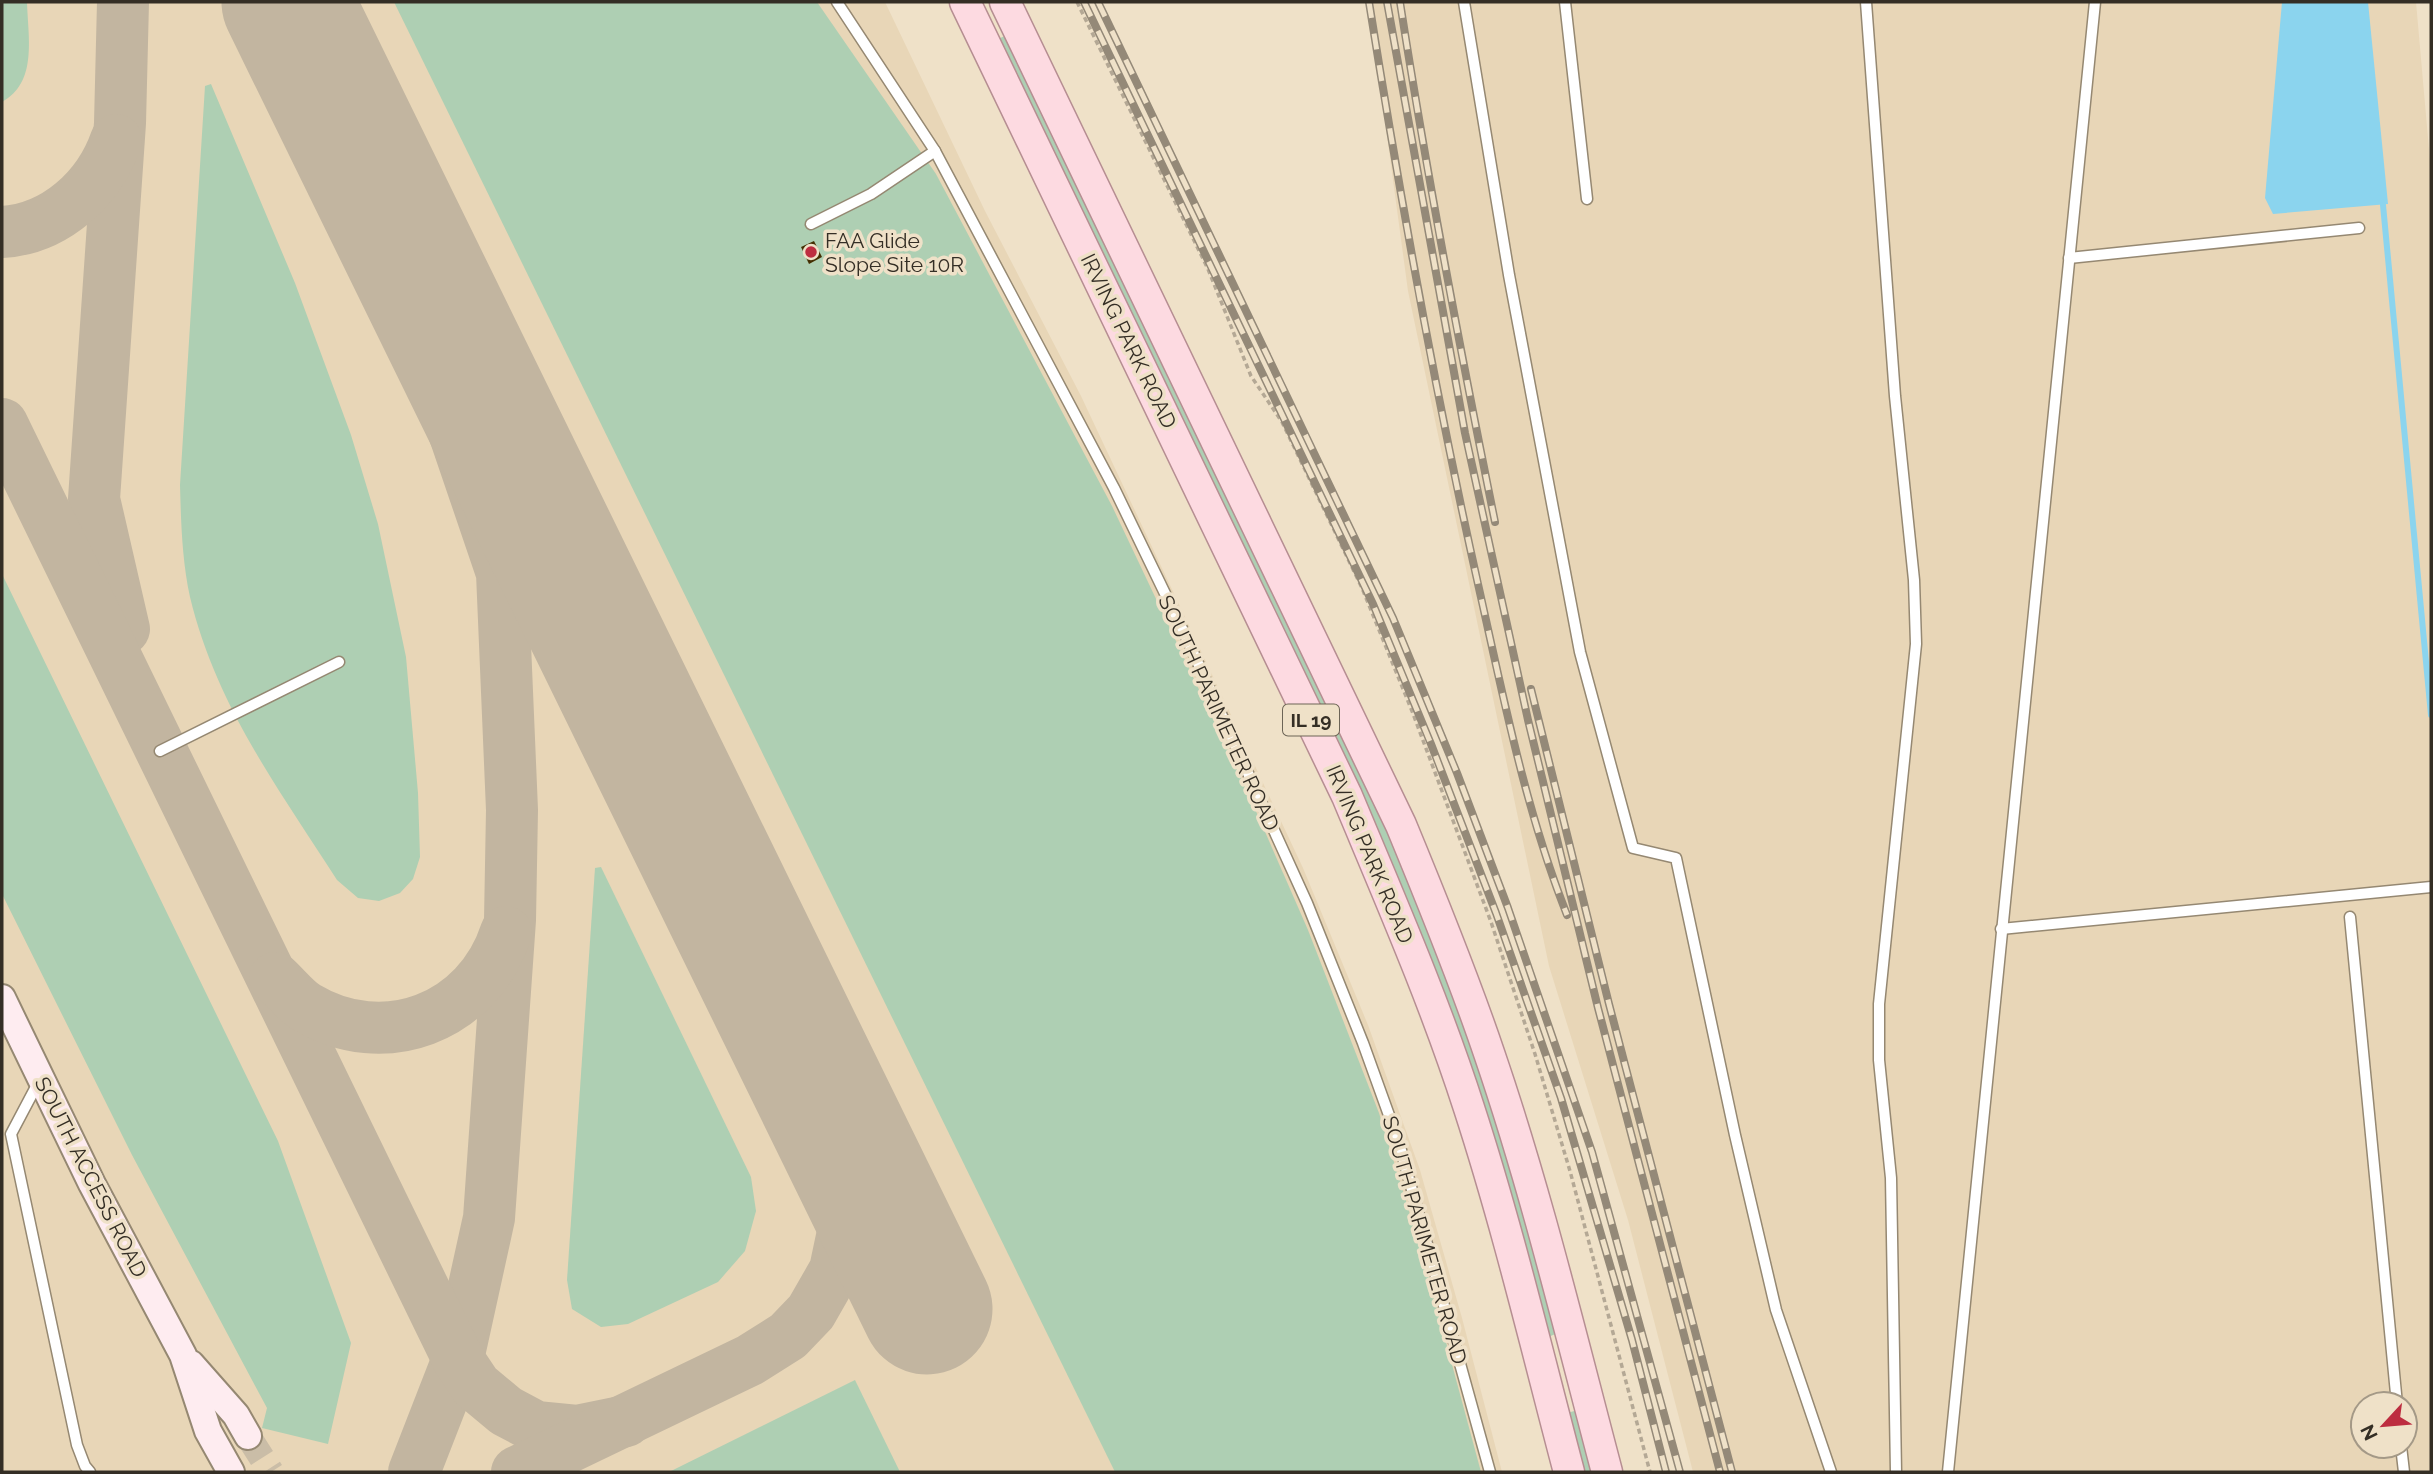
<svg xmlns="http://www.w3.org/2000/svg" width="2433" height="1474" viewBox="0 0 2433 1474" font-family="Raleway,sans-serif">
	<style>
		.built { fill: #e8d6b7; fill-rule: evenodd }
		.green { fill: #aecfb3 }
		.water { fill: #8bd4ee }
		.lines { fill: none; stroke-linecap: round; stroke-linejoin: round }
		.stream { stroke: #8bd4ee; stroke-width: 6 }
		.taxiway { stroke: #c2b5a0; stroke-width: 52 }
		.runway { stroke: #c2b5a0; stroke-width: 131 }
		.building { fill: #442f02 }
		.secondary-tunnel { stroke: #cabda7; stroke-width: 26; stroke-dasharray: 26 13; stroke-linecap: butt }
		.lane-casing { stroke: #958872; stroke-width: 13 }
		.secondary-casing { stroke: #958872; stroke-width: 30 }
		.primary-casing { stroke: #b68e92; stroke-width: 33 }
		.path { stroke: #b4a895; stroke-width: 3.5; stroke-dasharray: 5 3.5; stroke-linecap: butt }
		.lane { stroke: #fff; stroke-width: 10 }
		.secondary { stroke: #feecf0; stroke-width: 26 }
		.primary { stroke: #fddae1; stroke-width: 30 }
		.rail-casing { stroke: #948978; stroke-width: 8 }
		.rail { stroke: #efe1c8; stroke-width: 5; stroke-dasharray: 16; stroke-linecap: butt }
		.poi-dot { fill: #bd2d40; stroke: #efe1c8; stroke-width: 2.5 }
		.labels { text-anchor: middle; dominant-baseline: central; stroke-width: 7; stroke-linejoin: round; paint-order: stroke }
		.shield { fill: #efe1c8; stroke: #6c6456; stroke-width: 2 }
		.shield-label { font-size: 19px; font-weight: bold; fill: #342e25 }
		.poi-label { font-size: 21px; fill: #342e25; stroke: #efe1c8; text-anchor: start }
		.street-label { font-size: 21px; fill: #342e25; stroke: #efe1c8 }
	</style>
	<rect width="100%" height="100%" fill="#efe1c8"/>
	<!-- built -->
	<g class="built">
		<path d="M2,2H885L985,211L1081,396L1303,868L1368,1025L1420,1170L1462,1318L1502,1472H2Z"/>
		<path d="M1369,2H2416L2431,172V1472H1693L1628,1220L1549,966L1408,291ZM2363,1404H2405V1446H2363Z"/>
	</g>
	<!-- green -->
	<g class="green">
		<path d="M2,2H27C28,38 38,82 2,102Z"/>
		<path d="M394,2H817L936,174L1112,506L1248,793L1308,930L1379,1113L1423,1257L1481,1472H1115Z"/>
		<path d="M1007,35L1345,733L1410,879L1493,1104L1558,1333L1548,1337L1511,1199L998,39Z"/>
		<path d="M211,84L295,283L351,435L378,524L406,657L418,793L420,857L413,879L400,893L379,901L358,898L337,880C278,788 216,705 190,597C182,560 181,522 180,485L205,86Z"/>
		<path d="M2,574L278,1141L351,1343L328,1444L262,1428L267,1408L132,1155L2,894Z"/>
		<path d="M601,867L751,1177L756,1211L745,1251L718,1282L628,1324L601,1327L572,1309L567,1280L595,868Z"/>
		<path d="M855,1380L900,1472H669Z"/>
		<path d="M1578,1410L1594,1472H1583L1567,1413Z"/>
	</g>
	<!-- water -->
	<path class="water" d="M2282,2H2368L2388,204L2273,214L2265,198Z"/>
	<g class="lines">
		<!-- stream -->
		<path class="stream" d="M2383,205L2431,715"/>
		<!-- taxiway -->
		<g class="taxiway">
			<path d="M123,2L120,123L94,499L124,629"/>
			<path d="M300,30L393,253L502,573L512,810L510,920L489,1218L458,1359L414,1472"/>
			<path d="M2,232C55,229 99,189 116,140"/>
			<path d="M2,424L458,1359L476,1386L506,1411L536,1427L577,1431L626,1421"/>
			<path d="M275,978C285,987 295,1000 306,1007C384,1054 478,1018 506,932"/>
			<path d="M517,1472L750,1360L788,1336L811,1312L835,1270L846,1218L848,1185L841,1134"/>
		</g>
		<!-- runway -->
		<path class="runway" d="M287,2L927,1309"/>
	</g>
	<!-- building -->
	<path class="building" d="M814,241L822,257L809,264L801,247Z"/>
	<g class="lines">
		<!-- secondary-tunnel -->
		<path class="secondary-tunnel" d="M248,1436L271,1472"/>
		<!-- lane casing -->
		<g class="lane-casing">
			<g id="lane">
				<path d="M837,2L935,151L1114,488L1187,639L1307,903L1363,1043L1399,1143L1490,1472"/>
				<path d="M1464,2L1509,275L1580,652L1633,848L1676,858L1735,1135L1776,1310L1831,1472"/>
				<path d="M1565,2L1587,199"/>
				<path d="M1866,2L1895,396L1914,580L1916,644L1879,1004V1060L1891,1178L1896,1472"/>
				<path d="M811,224L871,194L935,151"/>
				<path d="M2069,258L2359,228"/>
				<path d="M160,751L339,662"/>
				<path d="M2350,917L2397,1404"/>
				<path d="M2001,929L2431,887"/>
				<path d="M39,1081L11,1134L77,1445L85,1466L90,1472"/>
				<path d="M2401,1446L2404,1472"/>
				<path d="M1948,1472L2095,2"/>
			</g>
		</g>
		<!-- secondary casing -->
		<g class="secondary-casing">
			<g id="secondary">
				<path d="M2,998L92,1184L183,1355L208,1431L231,1472"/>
				<path d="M191,1364L236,1415L248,1436"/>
			</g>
		</g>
		<!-- primary casing -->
		<g class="primary-casing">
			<g id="primary">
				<path d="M965,2L1347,796C1390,899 1435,1002 1469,1108C1508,1228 1537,1351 1569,1472"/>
				<path d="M1005,2L1401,825C1432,900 1463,976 1489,1053C1536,1190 1570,1332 1607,1472"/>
			</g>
		</g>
		<!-- path -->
		<path class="path" d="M1077,2L1208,269L1251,376L1282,422L1362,588L1412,711L1491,922L1535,1054L1570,1171L1650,1472"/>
		<!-- lane -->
		<use href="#lane" class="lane"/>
		<!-- secondary -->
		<use href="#secondary" class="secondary"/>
		<!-- primary -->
		<use href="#primary" class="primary"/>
		<!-- rail casing -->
		<g class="rail-casing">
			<g id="rail">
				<path d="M1084,2L1373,604L1431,744L1496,913L1561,1098L1632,1340L1666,1472"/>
				<path d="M1098,2L1393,618L1457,773L1508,908L1592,1152L1680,1472"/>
				<path d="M1369,2C1400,197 1435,391 1478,584C1503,695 1525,809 1567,915"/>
				<path d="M1387,2L1465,433L1528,720L1598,1008L1720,1472"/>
				<path d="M1400,2C1427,176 1460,349 1495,522"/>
				<path d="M1531,689L1609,1004L1732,1472"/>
			</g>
		</g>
		<!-- rail -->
		<use href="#rail" class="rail"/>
	</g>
	<!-- markers -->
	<circle class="poi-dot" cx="811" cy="252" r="7"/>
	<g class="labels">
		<!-- shield labels -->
		<rect class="shield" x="1283" y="704.5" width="56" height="31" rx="5"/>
		<g class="shield-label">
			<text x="1311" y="720">IL 19</text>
		</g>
		<!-- poi labels -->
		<g class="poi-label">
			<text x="825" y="240">FAA Glide<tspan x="825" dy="24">Slope Site 10R</tspan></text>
		</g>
		<!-- street labels -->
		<g class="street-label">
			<text transform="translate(1129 341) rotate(64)">IRVING PARK ROAD</text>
			<text transform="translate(1219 713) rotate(65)">SOUTH PARIMETER ROAD</text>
			<text transform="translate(1370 854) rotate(67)">IRVING PARK ROAD</text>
			<text transform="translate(91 1177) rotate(63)">SOUTH ACCESS ROAD</text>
			<text transform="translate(1425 1240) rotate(74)">SOUTH PARIMETER ROAD</text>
		</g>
	</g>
	<!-- border -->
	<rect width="2433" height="1474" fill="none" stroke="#342e25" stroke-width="7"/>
	<!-- north arrow -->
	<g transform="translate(2384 1425) rotate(244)"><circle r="33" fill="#efe1c8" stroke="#a49987" stroke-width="2"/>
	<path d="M0-5L12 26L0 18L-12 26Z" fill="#bd2d40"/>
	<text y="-10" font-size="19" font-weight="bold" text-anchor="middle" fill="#342e25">N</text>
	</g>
</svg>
